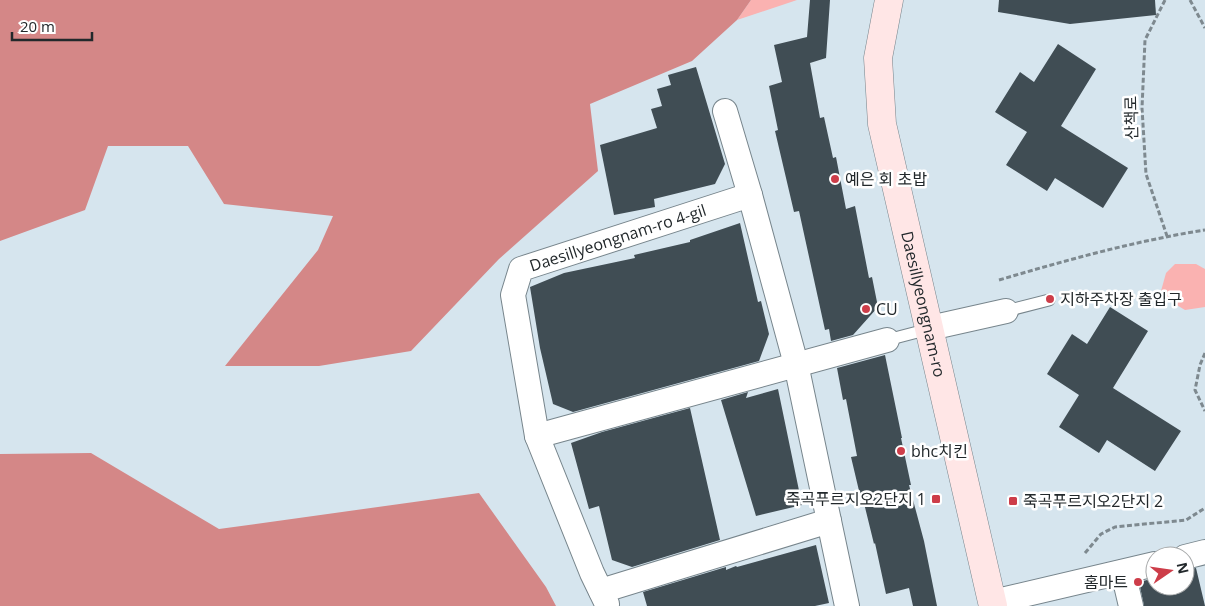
<svg xmlns="http://www.w3.org/2000/svg" width="1205" height="606" viewBox="0 0 1205 606" font-family="'Open Sans','Noto Sans KR',sans-serif">
	<style>
		.green { fill: #fab2b1 }
		.forest { fill: #d48787 }
		.building { fill: #404d54 }
		.lines { fill: none; stroke-linecap: round; stroke-linejoin: round }
		.lane-casing { stroke: #77858c; stroke-width: 13 }
		.street-casing { stroke: #77858c; stroke-width: 26 }
		.secondary-casing { stroke: #77858c; stroke-width: 29 }
		.path { stroke: #7e898f; stroke-width: 3; stroke-dasharray: 5 2.5; stroke-linecap: butt }
		.lane { stroke: #fff; stroke-width: 11 }
		.street { stroke: #fff; stroke-width: 24 }
		.secondary { stroke: #ffe6e6; stroke-width: 28 }
		.poi-dot { fill: #cd3d49; stroke: #fff; stroke-width: 2 }
		.labels { text-anchor: middle; dominant-baseline: central; stroke-width: 5; stroke-linejoin: round; paint-order: stroke }
		.street-label { font-size: 16px; fill: #22282b; stroke: #fff }
		.poi-label { font-size: 16px; fill: #22282b; stroke: #fff; text-anchor: start }
	</style>
	<rect width="100%" height="100%" fill="#d6e5ee"/>
	<!-- green -->
	<g class="green">
		<path d="M751,0H797L737,20Z"/>
		<path d="M1175,264H1196L1205,269V307L1185,310L1170,301L1161,291L1166,273Z"/>
	</g>
	<!-- forest -->
	<g class="forest">
		<path d="M0,0H751L737,20L692,61L590,104L598,171L499,259L411,351L319,366H225L318,250L333,216L224,204L188,146H108L85,210L0,241Z"/>
		<path d="M91,453L219,529L479,493L546,587L556,606H0V454Z"/>
	</g>
	<!-- building -->
	<g class="building">
		<path d="M810,0H830L826,58L810,63L820,118L824,117L833,158L836,157L846,209L855,206L869,278L872,277L878,307L853,335L831,341L829,329L825,330L799,211L794,212L775,131L778,130L769,86L782,82L774,45L807,37Z"/>
		<path d="M999,0H1155L1156,15L1070,24L998,12Z"/>
		<path d="M1058,44L1096,69L1061,126L1128,168L1103,208L1055,178L1047,191L1006,165L1027,132L995,112L1020,72L1034,82Z"/>
		<path d="M696,67L725,164L715,184L654,199L655,207L614,215L600,145L657,128L651,109L662,106L657,89L671,85L668,75Z"/>
		<path d="M740,223L758,302L761,301L769,334L759,361L573,412L553,404L540,348L530,287L564,273L635,258L634,255L690,242V240Z"/>
		<path d="M1110,307L1148,331L1113,388L1181,431L1155,471L1107,440L1099,453L1059,427L1079,395L1047,374L1072,334L1087,344Z"/>
		<path d="M885,355L902,438H901L911,485H909L924,541L937,606H913L909,588L886,594L875,543L874,544L862,495H860L851,457L857,456L846,399L843,400L837,368Z"/>
		<path d="M778,389L802,505L756,516L721,400L748,392L746,398Z"/>
		<path d="M690,408L720,540L632,567L612,560L599,506L589,509L571,443L602,432Z"/>
		<path d="M816,545L829,603L815,606H647L643,592L726,567V570L736,566L737,567Z"/>
		<path d="M1196,568L1205,606H1144L1139,582L1155,578V586H1185V570Z"/>
	</g>
	<g class="lines">
		<!-- lane casing -->
		<g class="lane-casing">
			<g id="lane">
				<path d="M1006,311L1049,300"/>
				<path d="M887,340L929,329"/>
			</g>
		</g>
		<!-- street casing -->
		<g class="street-casing">
			<g id="street">
				<path d="M930,328L1006,311"/>
				<path d="M537,436L887,340"/>
				<path d="M829,521L847,606"/>
				<path d="M1185,557L1205,552"/>
				<path d="M1123,572L1131,606"/>
				<path d="M601,591L829,521L796,364L750,195L725,111"/>
				<path d="M993,602L1155,564"/>
				<path id="s1" d="M607,604L592,573L537,436L513,295L521,269L750,195"/>
			</g>
		</g>
		<!-- secondary casing -->
		<g class="secondary-casing">
			<g id="secondary">
				<path id="s2" d="M889,0L878,58L882,124L993,606"/>
			</g>
		</g>
		<!-- path -->
		<g class="path">
			<path d="M1165,0L1145,40L1142,108L1146,174L1167,236"/>
			<path d="M1190,0L1205,28"/>
			<path d="M999,280C1067,260 1135,241 1205,230"/>
			<path d="M1205,353L1200,365L1195,390L1205,411"/>
			<path d="M1085,553L1101,534L1115,527L1186,520L1205,508"/>
		</g>
		<!-- lane -->
		<use href="#lane" class="lane"/>
		<!-- street -->
		<use href="#street" class="street"/>
		<!-- secondary -->
		<use href="#secondary" class="secondary"/>
	</g>
	<!-- markers -->
	<g class="poi-dot">
		<circle cx="835" cy="179" r="5"/>
		<circle cx="1050" cy="299" r="5"/>
		<circle cx="866" cy="309" r="5"/>
		<circle cx="901" cy="451" r="5"/>
		<rect x="931" y="494" width="10" height="10" rx="2.5"/>
		<rect x="1008" y="496" width="10" height="10" rx="2.5"/>
		<circle cx="1138" cy="582" r="5"/>
	</g>
	<g class="labels">
		<!-- street labels -->
		<g class="street-label">
			<text transform="translate(1131 118) rotate(-91)">산책로</text>
			<text stroke="none"><textPath href="#s1" startOffset="454">Daesillyeongnam-ro 4-gil</textPath></text>
			<text stroke="none"><textPath href="#s2" startOffset="310">Daesillyeongnam-ro</textPath></text>
		</g>
		<!-- poi labels -->
		<g class="poi-label">
			<text x="845" y="179">예은 회 초밥</text>
			<text x="1060" y="299">지하주차장 출입구</text>
			<text x="876" y="309">CU</text>
			<text x="911" y="451">bhc치킨</text>
			<text x="926" y="499" text-anchor="end">죽곡푸르지오2단지 1</text>
			<text x="1023" y="501">죽곡푸르지오2단지 2</text>
			<text x="1128" y="582" text-anchor="end">홈마트</text>
		</g>
	</g>
	<!-- north arrow -->
	<g transform="translate(1170 571) rotate(77)"><circle r="24" fill="#ffffff" stroke="#a7a9aa"/>
	<path d="M0-4L9 19L0 12L-9 19Z" fill="#cd3d49"/>
	<text y="-8" font-size="14" font-weight="bold" text-anchor="middle" fill="#22282b">N</text>
	</g>
	<!-- scale -->
	<path d="M12 32v8h80v-8" fill="none" stroke="#22282b" stroke-width="2.5"/>
	<text x="20" y="32" font-size="15" fill="#22282b" stroke="#ffffff" stroke-width="4" paint-order="stroke">20 m</text>
</svg>
